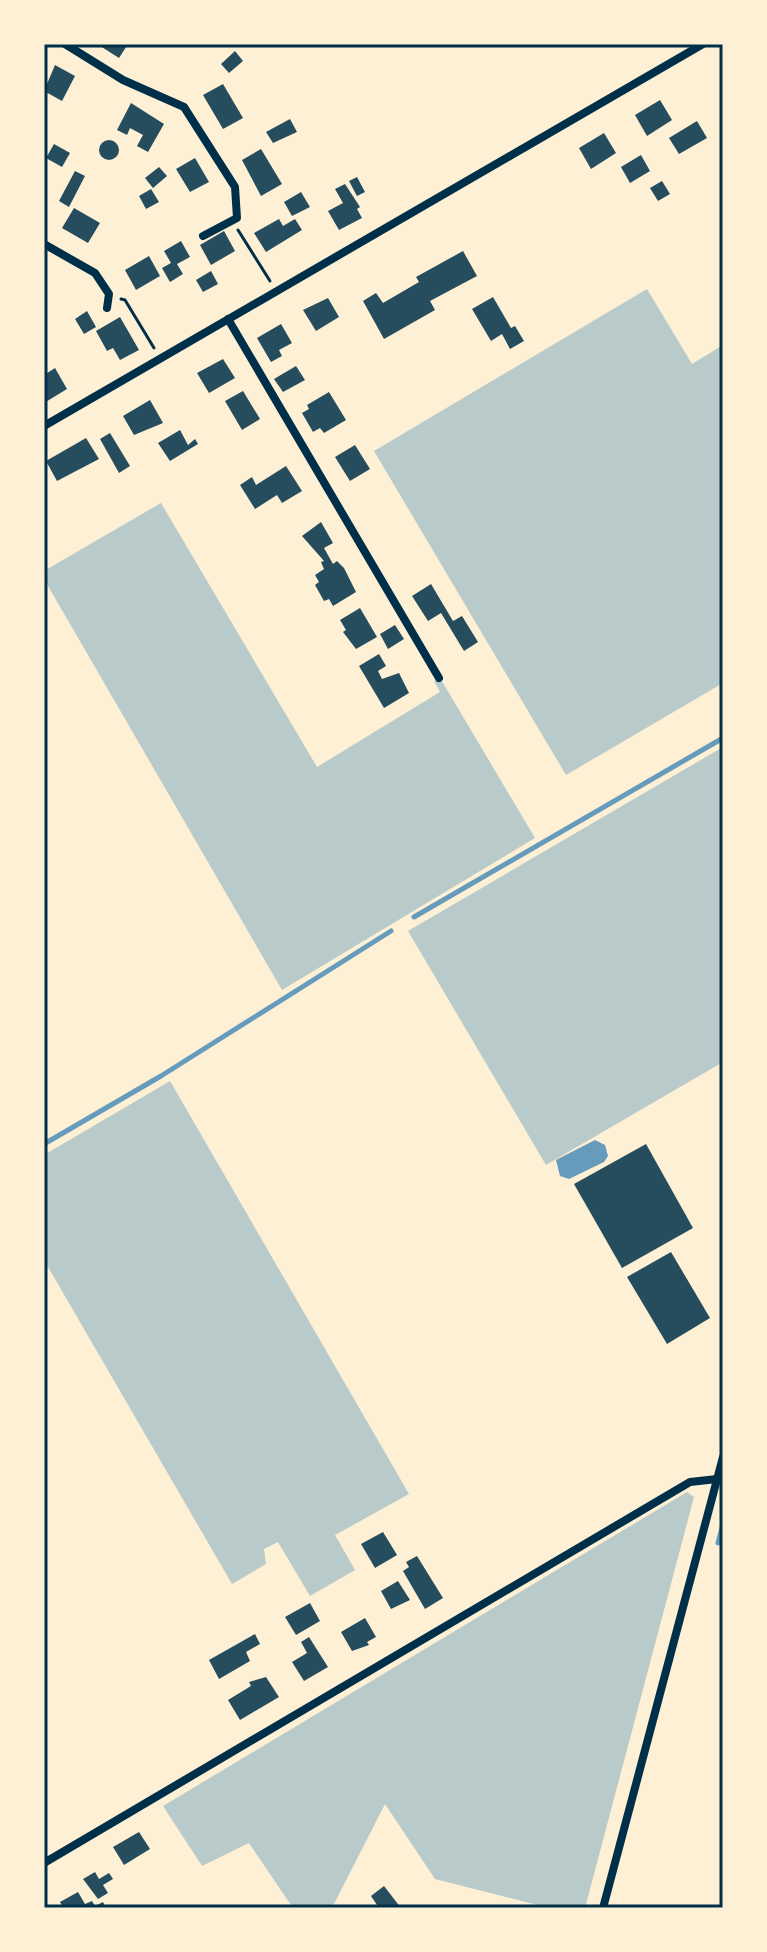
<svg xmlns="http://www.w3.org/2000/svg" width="767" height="1952" viewBox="0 0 767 1952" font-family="'Public Sans',sans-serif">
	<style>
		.green { fill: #b9caca }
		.water { fill: #669bbc }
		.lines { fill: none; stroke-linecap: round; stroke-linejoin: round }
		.stream { stroke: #669bbc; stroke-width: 5 }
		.building { fill: #264d5e }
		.path { stroke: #003049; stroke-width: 3 }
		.minor { stroke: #003049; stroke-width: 8 }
		.neatline { fill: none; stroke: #003049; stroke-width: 3 }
	</style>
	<rect width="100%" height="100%" fill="#fdf0d5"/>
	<!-- green -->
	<g class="green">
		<path d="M647,289L692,364L723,345V683L566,775L374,451Z"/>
		<path d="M161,503L317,767L440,692L434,681L440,678L535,838L282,990L44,579V571Z"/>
		<path d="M723,747V1062L546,1165L408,931Z"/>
		<path d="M170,1081L409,1494L335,1535L355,1570L310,1596L278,1542L264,1549L266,1564L232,1584L44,1260V1155Z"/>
		<path d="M687,1492L694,1497L585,1908H549L435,1879L385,1804L334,1904L326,1908H293L249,1843L202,1866L163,1806Z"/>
	</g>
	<!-- water -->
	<path class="water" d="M595,1140L605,1145L608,1156L604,1162L569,1179L560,1176L556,1160Z"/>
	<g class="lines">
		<!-- stream -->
		<g class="stream">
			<path d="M414,917L723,738"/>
			<path d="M44,1144L161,1076L391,931"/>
			<path d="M718,1543L723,1524"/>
		</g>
	</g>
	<!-- building -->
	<g class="building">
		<path d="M97,44H128L119,58Z"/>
		<path d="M235,51L243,61L229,73L221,64Z"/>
		<path d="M55,65L75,76L62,101L44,91Z"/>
		<path d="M223,84L243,118L223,129L203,95Z"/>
		<path d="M660,100L672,120L647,136L635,115Z"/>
		<path d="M131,103L164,124L148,152L137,146L143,135L130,128L127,135L117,130Z"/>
		<path d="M290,119L297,132L273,143L266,132Z"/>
		<path d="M697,121L707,138L679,154L669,138Z"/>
		<path d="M604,133L616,153L591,169L579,148Z"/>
		<circle cx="109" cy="150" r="10"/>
		<path d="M54,144L70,153L62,167L46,158Z"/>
		<path d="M261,149L282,184L261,196L242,160Z"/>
		<path d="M641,155L650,171L630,183L621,167Z"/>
		<path d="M195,158L209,182L190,192L176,169Z"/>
		<path d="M159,167L167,176L153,188L145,178Z"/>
		<path d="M75,171L85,176L69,207L59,201Z"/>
		<path d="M357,177L365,192L357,196L349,181Z"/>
		<path d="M662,181L670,194L658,201L650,188Z"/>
		<path d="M345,184L360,207L357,209L362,218L339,230L328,211L343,203L335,189Z"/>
		<path d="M151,189L159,202L146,209L139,196Z"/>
		<path d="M301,192L310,207L292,216L284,202Z"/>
		<path d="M74,208L100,223L88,243L62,228Z"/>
		<path d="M279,219L283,226L295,219L302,230L266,252L254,233Z"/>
		<path d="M224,231L235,251L211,265L200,245Z"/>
		<path d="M181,241L190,257L177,264L183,274L170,282L162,268L171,263L164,251Z"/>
		<path d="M463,251L477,276L430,301L435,310L384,339L363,301L376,293L383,303L419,282L416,277Z"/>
		<path d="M149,256L160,276L136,290L125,270Z"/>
		<path d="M211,271L218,284L203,292L196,280Z"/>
		<path d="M493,297L511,328L515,326L524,341L510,349L502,334L491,341L472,309Z"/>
		<path d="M328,298L339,317L316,331L303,310Z"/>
		<path d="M87,311L96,327L84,334L75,319Z"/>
		<path d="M120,317L139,350L120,360L113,348L107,351L96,331Z"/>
		<path d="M281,324L292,343L279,350L282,356L271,362L257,338Z"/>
		<path d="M223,359L235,378L209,393L197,373Z"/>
		<path d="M296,366L305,380L283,392L274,379Z"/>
		<path d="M55,368L67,389L44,403V375Z"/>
		<path d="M243,391L260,419L242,430L225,401Z"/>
		<path d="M329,392L346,420L324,433L320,428L313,432L302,413L309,409L307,405Z"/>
		<path d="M150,400L163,423L134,435L123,416Z"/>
		<path d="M180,430L188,445L195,439L198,444L170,461L158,443Z"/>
		<path d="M110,433L130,466L119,473L100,439Z"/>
		<path d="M86,438L99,459L57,481L46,461Z"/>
		<path d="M355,445L370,469L350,481L335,457Z"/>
		<path d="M286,466L302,491L282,503L277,495L255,509L240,485L252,477L256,485Z"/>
		<path d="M321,522L333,543L324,548L333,564L337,561L344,568L356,592L333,606L329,599L324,601L315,585L319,582L315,575L324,569L321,562L324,561L302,536Z"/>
		<path d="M431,584L453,621L462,616L478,642L464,651L441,613L428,621L412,596Z"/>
		<path d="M360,608L377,637L356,649L343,632L346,630L340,620Z"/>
		<path d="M395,625L404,639L388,649L380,634Z"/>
		<path d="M379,654L386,666L378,671L382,679L399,673L409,693L384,708L359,666Z"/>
		<path d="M646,1144L693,1228L622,1268L574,1184Z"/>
		<path d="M671,1252L710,1318L667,1344L627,1277Z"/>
		<path d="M383,1532L397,1555L375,1568L361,1544Z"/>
		<path d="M417,1556L443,1598L425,1609L403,1571L409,1567L406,1562Z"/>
		<path d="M398,1581L410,1600L391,1609L381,1591Z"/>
		<path d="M310,1603L320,1621L296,1635L285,1617Z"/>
		<path d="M365,1618L376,1637L367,1642L369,1645L352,1651L341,1632Z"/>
		<path d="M255,1634L260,1644L246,1652L250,1661L219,1679L209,1660Z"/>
		<path d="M309,1637L328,1667L304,1681L292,1662L307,1653L301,1642Z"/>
		<path d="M266,1677L279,1697L240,1720L228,1700L251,1686L249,1682Z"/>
		<path d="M139,1832L150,1849L124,1865L113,1847Z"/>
		<path d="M95,1872L99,1879L109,1873L113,1879L103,1885L108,1893L98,1899L83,1879Z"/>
		<path d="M384,1886L401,1908H379L371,1896Z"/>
		<path d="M78,1892L85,1904L92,1901L95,1906L103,1902L106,1908H63L60,1902Z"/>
	</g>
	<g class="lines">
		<!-- path -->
		<g class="path">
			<path d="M238,230L270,281"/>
			<path d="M121,299L125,300L154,348"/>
		</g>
		<!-- minor -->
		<g class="minor">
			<path d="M65,44L123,80L184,107L235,187L237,218L203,236"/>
			<path d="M44,244L95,273L109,294L107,308"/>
			<path d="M228,319L439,678"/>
			<path d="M44,426L703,44"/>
			<path d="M44,1863L690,1482L717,1479"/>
			<path d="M603,1908L723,1457"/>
		</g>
	</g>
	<!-- border -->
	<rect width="767" height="1952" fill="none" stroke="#fdf0d5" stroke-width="92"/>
	<rect x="46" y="46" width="675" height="1860" class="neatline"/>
</svg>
